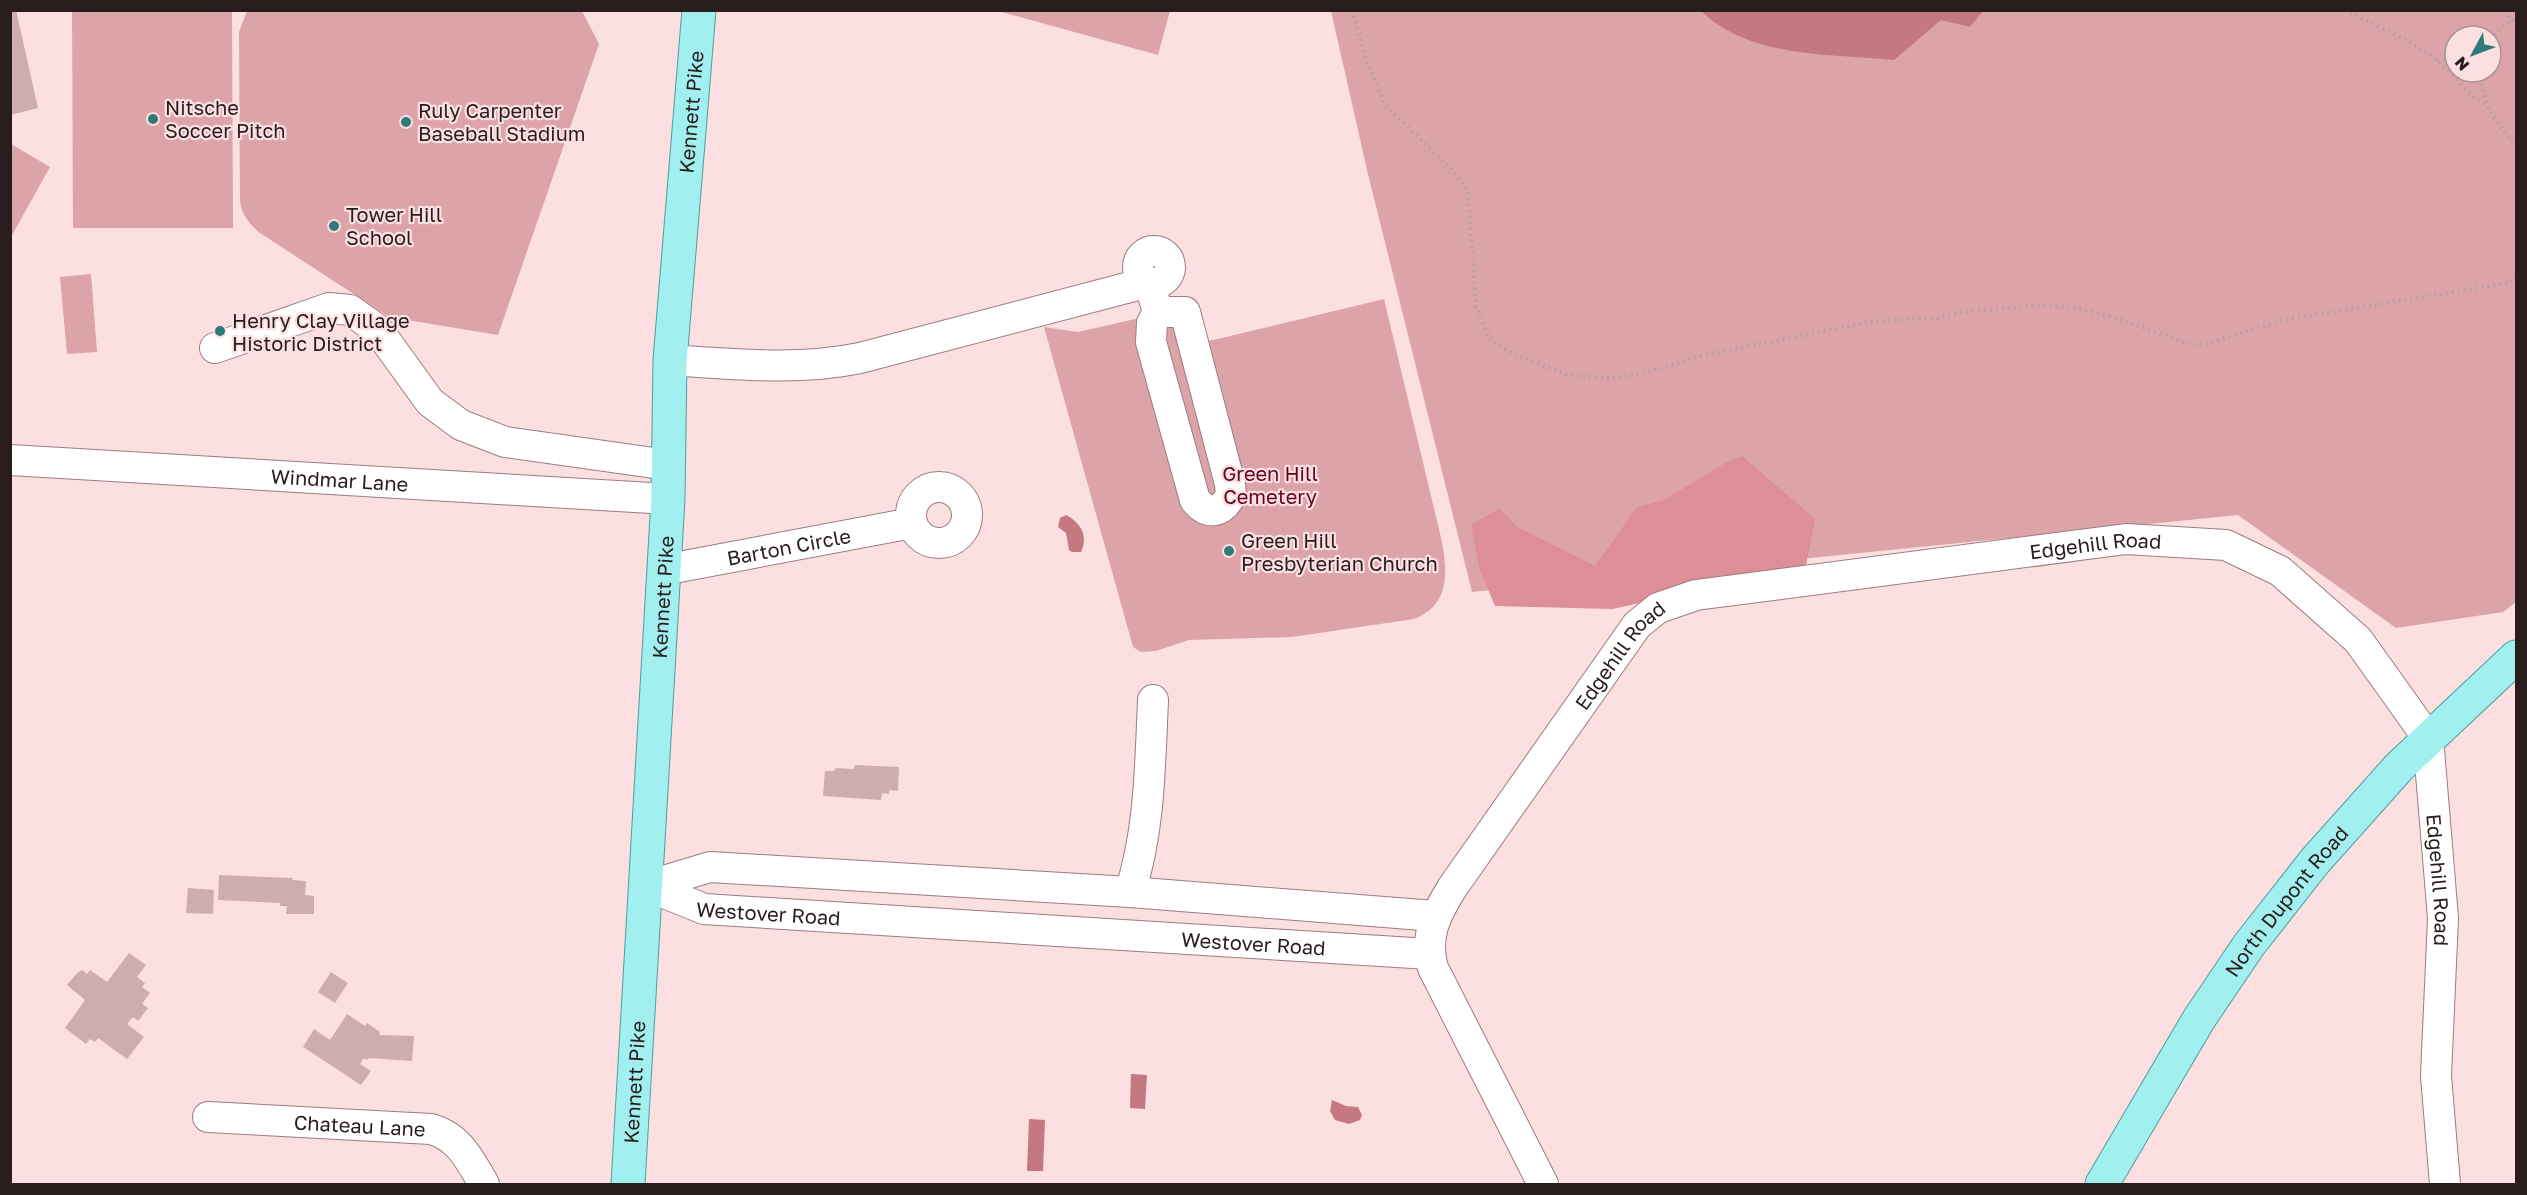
<svg xmlns="http://www.w3.org/2000/svg" width="2527" height="1195" viewBox="0 0 2527 1195" font-family="'Golos Text',sans-serif">
	<style>
		.green { fill: #dca4a9; fill-rule: evenodd }
		.forest { fill: #dd8e97 }
		.water { fill: #c57881 }
		.building { fill: #cdadaf }
		.lines { fill: none; stroke-linecap: round; stroke-linejoin: round }
		.minor-casing { stroke: #9b7d7f; stroke-width: 32 }
		.major-casing { stroke: #4e9f9e; stroke-width: 35 }
		.path { stroke: #b69fa1; stroke-width: 4; stroke-dasharray: 1.5 4.5; stroke-linecap: butt }
		.minor { stroke: #fff; stroke-width: 30 }
		.major { stroke: #a1efee; stroke-width: 33 }
		.poi-dot { fill: #2f7978; stroke: #fbdfe1; stroke-width: 2 }
		.labels { text-anchor: middle; dominant-baseline: central; stroke-width: 4.5; stroke-linejoin: round; paint-order: stroke }
		.poi-label { font-size: 20px; fill: #281c1d; stroke: #fbdfe1; text-anchor: start }
		.street-label { font-size: 20px; fill: #281c1d; stroke: #fbdfe1 }
		.park-label { font-size: 20px; fill: #640321; stroke: #fbdfe1 }
	</style>
	<rect width="100%" height="100%" fill="#fbdfe1"/>
	<!-- green -->
	<g class="green">
		<path d="M72,11H232L233,228H73Z"/>
		<path d="M247,11H582L599,44L498,335L389,317L260,233C249,224 241,214 240,200L239,32Z"/>
		<path d="M998,11H1170L1158,55Z"/>
		<path d="M1331,11H2516V602L2503,612L2396,628L2238,515L1472,592L1367,170ZM2455,36H2491V72H2455Z"/>
		<path d="M11,144L50,167L11,237Z"/>
		<path d="M91,274L97,352L67,354L60,277Z"/>
		<path d="M1384,299L1442,542C1448,575 1449,605 1414,619L1292,637L1189,640L1156,651L1141,652L1133,647L1044,327L1078,332L1144,317L1165,321L1205,342Z"/>
	</g>
	<!-- forest -->
	<path class="forest" d="M1742,456L1815,519L1805,570L1727,583L1613,609L1495,606L1480,570L1471,525L1500,508L1517,527L1595,566L1637,507L1664,500L1725,463Z"/>
	<!-- water -->
	<g class="water">
		<path d="M1701,11H1983L1970,27L1941,20L1894,60C1829,54 1750,58 1701,11Z"/>
		<path d="M1066,515C1080,522 1089,536 1081,552H1072L1069,550L1066,533L1058,527L1060,518Z"/>
		<path d="M1131,1074L1147,1075L1145,1109L1130,1108Z"/>
		<path d="M1332,1100L1346,1106L1358,1107L1362,1115L1360,1120L1349,1124L1335,1120L1330,1111Z"/>
		<path d="M1029,1119L1045,1120L1043,1171H1027Z"/>
	</g>
	<!-- building -->
	<g class="building">
		<path d="M10,10H16L38,108L10,115Z"/>
		<path d="M855,765L899,767L898,791L889,790V794L882,793L881,800L823,796L825,771H834L836,768L854,769Z"/>
		<path d="M219,875L293,878L292,880L306,881L305,895L314,896V914H286L287,906H280V903L218,900Z"/>
		<path d="M188,888L214,890L213,914L186,913Z"/>
		<path d="M129,953L146,965L137,977L145,983L142,987L150,993L142,1004L148,1008L138,1021L133,1017L127,1024L144,1037L127,1059L98,1038L95,1042L90,1039L86,1044L65,1028L85,1000L67,985L78,972L82,970L87,974L90,970L107,982Z"/>
		<path d="M331,972L348,983L335,1003L318,992Z"/>
		<path d="M347,1014L365,1026L367,1023L380,1032L379,1035L414,1036L412,1061L369,1058L367,1060L364,1058L360,1064L371,1071L361,1085L303,1047L314,1029L330,1040Z"/>
	</g>
	<g class="lines">
		<!-- minor casing -->
		<g class="minor-casing">
			<g id="minor">
				<circle cx="1154" cy="267" r="16"/>
				<path d="M215,348L329,308L350,310L378,330L430,402L461,425L505,442L668,465"/>
				<path d="M670,360C734,364 797,371 860,358L1149,282L1158,312H1185L1230,484L1231,495C1222,513 1208,516 1195,500L1151,342L1152,323L1158,312"/>
				<path id="s1" d="M10,460L668,499"/>
				<circle cx="939" cy="515" r="28"/>
				<path id="s2" d="M663,570L912,523"/>
				<path d="M647,886L710,867L1130,892L1435,916"/>
				<path id="s3" d="M647,886L704,909L1429,954"/>
				<path d="M1130,892C1150,830 1150,765 1153,700"/>
				<path id="s4" d="M208,1117L431,1129C460,1137 470,1161 484,1184"/>
				<path id="s5" d="M1543,1184L1433,968C1424,936 1436,914 1452,888L1637,625L1658,608L1696,595L2126,539L2226,545L2280,571L2358,640L2428,738L2443,918L2436,1076L2445,1184"/>
			</g>
		</g>
		<!-- major casing -->
		<g class="major-casing">
			<g id="major">
				<path id="s6" d="M628,1184L668,499L670,360L699,10"/>
				<path id="s7" d="M2102,1184L2199,1019L2249,945L2315,861L2399,767L2516,657"/>
			</g>
		</g>
		<!-- path -->
		<g class="path">
			<path d="M1352,10L1365,56L1385,105L1451,168L1468,190L1476,307L1491,341L1514,354L1567,375L1606,378L1624,377L1644,373L1705,355L1874,321L1937,318L1964,312L2028,306L2071,307L2110,316L2192,345L2208,343L2288,319L2508,283L2516,275"/>
			<path d="M2345,10C2372,24 2403,36 2428,54C2450,70 2465,92 2487,106"/>
			<path d="M2507,10L2511,22"/>
			<path d="M2491,40L2502,26L2516,18"/>
			<path d="M2437,60H2455"/>
			<path d="M2479,72C2484,105 2493,121 2516,145"/>
		</g>
		<!-- minor -->
		<use href="#minor" class="minor"/>
		<!-- major -->
		<use href="#major" class="major"/>
	</g>
	<!-- markers -->
	<g class="poi-dot">
		<circle cx="153" cy="119" r="6"/>
		<circle cx="406" cy="122" r="6"/>
		<circle cx="334" cy="226" r="6"/>
		<circle cx="220" cy="331" r="6"/>
		<circle cx="1229" cy="551" r="6"/>
	</g>
	<g class="labels">
		<!-- poi labels -->
		<g class="poi-label">
			<text x="165" y="107">Nitsche<tspan x="165" dy="23">Soccer Pitch</tspan></text>
			<text x="418" y="110">Ruly Carpenter<tspan x="418" dy="23">Baseball Stadium</tspan></text>
			<text x="346" y="214">Tower Hill<tspan x="346" dy="23">School</tspan></text>
			<text x="232" y="320">Henry Clay Village<tspan x="232" dy="23">Historic District</tspan></text>
			<text x="1241" y="540">Green Hill<tspan x="1241" dy="23">Presbyterian Church</tspan></text>
		</g>
		<!-- street labels -->
		<g class="street-label">
			<text stroke="none"><textPath href="#s6" startOffset="1074">Kennett Pike</textPath></text>
			<text stroke="none"><textPath href="#s1" startOffset="330">Windmar Lane</textPath></text>
			<text stroke="none"><textPath href="#s2" startOffset="128">Barton Circle</textPath></text>
			<text stroke="none"><textPath href="#s5" startOffset="1119">Edgehill Road</textPath></text>
			<text stroke="none"><textPath href="#s6" startOffset="588">Kennett Pike</textPath></text>
			<text stroke="none"><textPath href="#s5" startOffset="615">Edgehill Road</textPath></text>
			<text stroke="none"><textPath href="#s5" startOffset="1677">Edgehill Road</textPath></text>
			<text stroke="none"><textPath href="#s7" startOffset="338">North Dupont Road</textPath></text>
			<text stroke="none"><textPath href="#s3" startOffset="126">Westover Road</textPath></text>
			<text stroke="none"><textPath href="#s3" startOffset="612">Westover Road</textPath></text>
			<text stroke="none"><textPath href="#s6" startOffset="102">Kennett Pike</textPath></text>
			<text stroke="none"><textPath href="#s4" startOffset="152">Chateau Lane</textPath></text>
		</g>
		<!-- park labels -->
		<g class="park-label">
			<text x="1270" y="473">Green Hill<tspan x="1270" dy="23">Cemetery</tspan></text>
		</g>
	</g>
	<!-- border -->
	<rect width="2527" height="1195" fill="none" stroke="#281c1d" stroke-width="24"/>
	<!-- north arrow -->
	<g transform="translate(2473 54) rotate(229)"><circle r="28" fill="#fbdfe1" stroke="#a79193" stroke-width="1.5"/>
	<path d="M0-4.5L10 22L0 15L-10 22Z" fill="#2f7978"/>
	<text y="-9" font-size="16" font-weight="bold" text-anchor="middle" fill="#281c1d">N</text>
	</g>
</svg>
